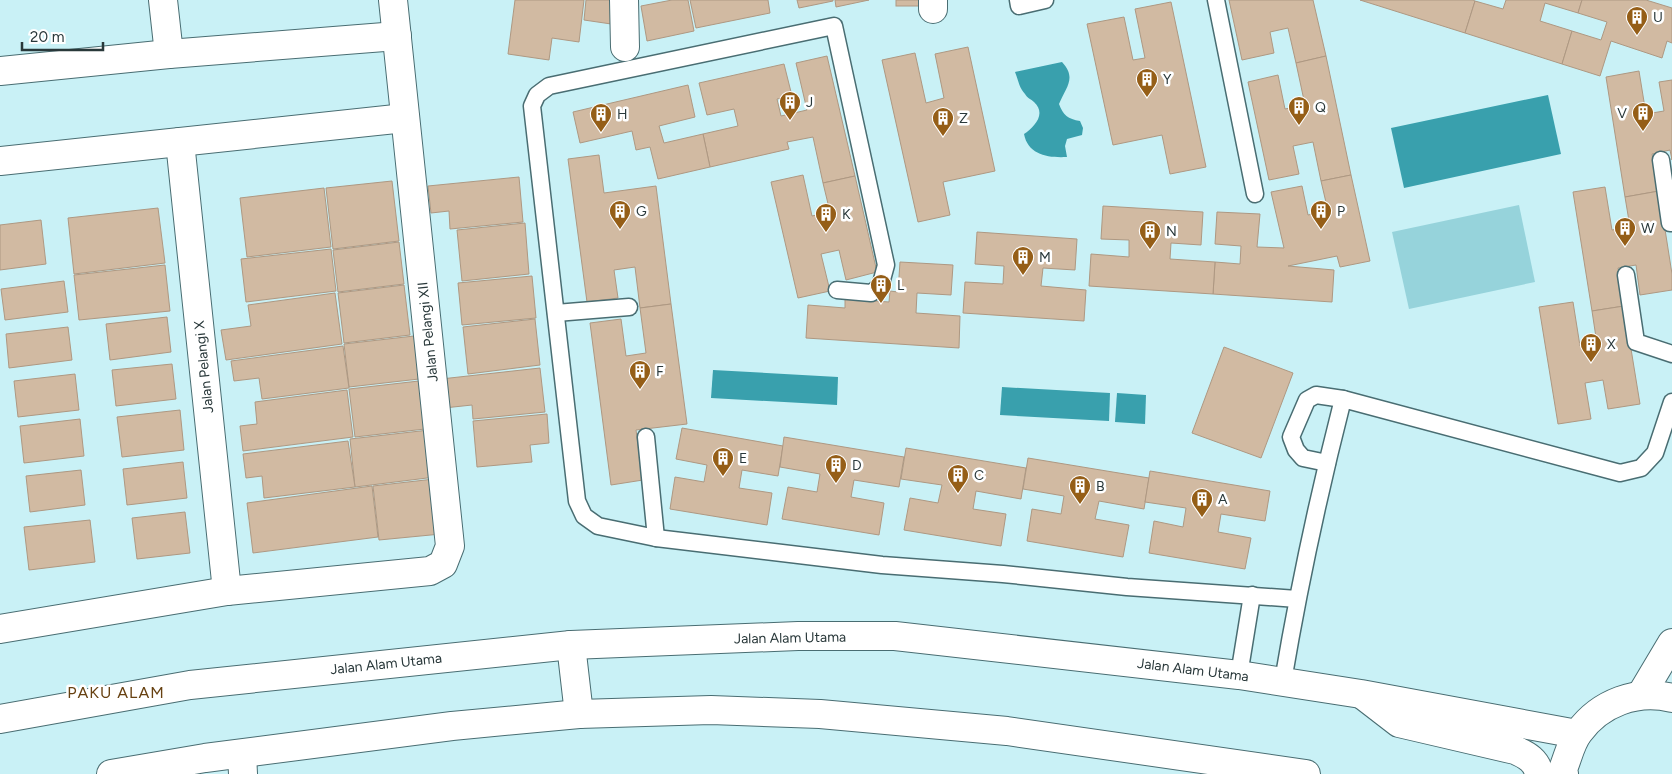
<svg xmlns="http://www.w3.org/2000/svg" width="1672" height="774" viewBox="0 0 1672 774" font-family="Figtree,sans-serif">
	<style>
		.green { fill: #96d3db }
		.water { fill: #39a0ad }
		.building { fill: #d1baa2; stroke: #ae9882 }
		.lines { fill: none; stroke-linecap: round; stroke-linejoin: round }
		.lane-casing { stroke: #496d72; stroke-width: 19 }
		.street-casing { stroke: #496d72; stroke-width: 30 }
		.secondary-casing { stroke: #496d72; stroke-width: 30 }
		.lane { stroke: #fff; stroke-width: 16 }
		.street { stroke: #fff; stroke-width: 28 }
		.secondary { stroke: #fff; stroke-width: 28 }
		.labels { text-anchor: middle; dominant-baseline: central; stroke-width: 5; stroke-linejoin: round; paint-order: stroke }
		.poi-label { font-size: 14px; fill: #29383a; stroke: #fff; text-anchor: start }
		.street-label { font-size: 14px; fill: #29383a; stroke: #fff }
		.quarter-label { font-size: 16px; letter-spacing: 1px; fill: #674111; stroke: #fff }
	</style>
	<rect width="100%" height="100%" fill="#c9f1f6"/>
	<!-- green -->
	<path class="green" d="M1519,205L1535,282L1409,309L1392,232Z"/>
	<!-- water -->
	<g class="water">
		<path d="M1062,62C1077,78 1066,87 1059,104C1063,115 1068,119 1080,121L1083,128L1082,135L1067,139L1065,146L1067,157C1048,158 1028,155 1024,134C1034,127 1047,114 1034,102C1031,99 1027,98 1025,94C1019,88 1018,79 1015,72Z"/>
		<path d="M1548,95L1561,154L1404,188L1391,128Z"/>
		<path d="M713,370L838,377L837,405L711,398Z"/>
		<path d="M1002,387L1110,393L1109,421L1000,415Z"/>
		<path d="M1117,393L1146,395L1145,424L1115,422Z"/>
	</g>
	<!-- building -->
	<g class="building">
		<path d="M515,0H584L579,42L552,38L549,60L508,54Z"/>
		<path d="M586,0H621L618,25L584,20Z"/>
		<path d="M672,0H688L694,31L647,41L641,6Z"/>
		<path d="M690,0H768L770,13L696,28Z"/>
		<path d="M797,0H833V1L799,8Z"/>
		<path d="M835,0H869L836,7Z"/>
		<rect x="896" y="0" width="31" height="6"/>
		<path d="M1229,0H1313L1326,56L1296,63L1288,28L1270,32L1274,53L1242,60Z"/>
		<path d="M1360,0H1473L1475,1L1465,33Z"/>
		<path d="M1506,0H1582L1578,13L1545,3L1540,21L1572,31L1562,64L1465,33L1475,1L1503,9Z"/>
		<path d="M1582,0H1646L1672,8V43L1667,41L1662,58L1611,41L1600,76L1562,64L1572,31L1601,40L1607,22L1578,13Z"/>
		<path d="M1171,2L1206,167L1170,174L1162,135L1113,145L1087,24L1124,17L1133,60L1145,58L1135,9Z"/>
		<path d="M968,47L995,171L943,182L950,215L918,222L882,60L915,53L926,103L944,98L935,54Z"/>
		<path d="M827,56L855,176L823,183L813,137L787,142L789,149L710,167L703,134L738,126L734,109L707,115L699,83L784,64L792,96L777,99L781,116L807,110L796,63Z"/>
		<path d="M1326,56L1351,175L1321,181L1313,142L1293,146L1299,174L1269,180L1248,82L1278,75L1285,109L1305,105L1296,63Z"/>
		<path d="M1639,71L1646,114L1664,111L1659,82L1672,80V160L1670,150L1652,154L1659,191L1625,197L1606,77Z"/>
		<path d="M688,85L695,117L659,126L664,143L703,134L710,167L658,179L650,147L636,150L632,131L580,143L573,112Z"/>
		<path d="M599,155L604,193L656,186L671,304L640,308L635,267L614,270L618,298L587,302L568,159Z"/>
		<path d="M803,175L812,216L830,212L823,183L855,176L877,272L846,280L839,250L821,254L830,291L798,298L771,182Z"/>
		<path d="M1351,175L1370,261L1340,267L1337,256L1288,266L1334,270L1332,302L1213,294L1215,262L1240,264L1241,246L1215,244L1217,212L1260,214L1257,247L1284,248L1271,192L1302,186L1308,215L1328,211L1321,181Z"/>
		<path d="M519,177L523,222L450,229L449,211L431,213L428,186Z"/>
		<path d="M392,181L399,241L333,249L326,188Z"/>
		<path d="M1605,187L1612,230L1630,227L1625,197L1659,191L1672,274V290L1640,295L1636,265L1618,268L1624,306L1592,311L1573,192Z"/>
		<path d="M324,188L331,247L247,257L240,198Z"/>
		<path d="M1103,206L1203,212L1201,245L1171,243L1170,259L1215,262L1213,294L1089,286L1091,254L1129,257V240L1101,239Z"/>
		<path d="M158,208L165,263L74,274L68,218Z"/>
		<path d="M41,220L46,264L0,270V225Z"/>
		<path d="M525,223L529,274L462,281L457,230Z"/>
		<path d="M977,232L1077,239L1075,270L1043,268L1041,286L1086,290L1084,321L963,313L965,282L1003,284L1004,266L975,264Z"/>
		<path d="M399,242L404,284L338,292L333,250Z"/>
		<path d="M331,249L336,291L246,302L241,259Z"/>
		<path d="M900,262L953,265L951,295L917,293L916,313L960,316L959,348L806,338L808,305L845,308V299L889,302L890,291L898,292Z"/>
		<path d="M165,265L170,311L79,320L74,275Z"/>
		<path d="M532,276L536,318L462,325L458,283Z"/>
		<path d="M64,281L68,312L5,320L1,289Z"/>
		<path d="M404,285L410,335L344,343L338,293Z"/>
		<path d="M335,293L342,344L226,360L221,330L251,326L248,305Z"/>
		<path d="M1573,302L1580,346L1597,344L1592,311L1624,306L1640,404L1608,409L1603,380L1585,383L1591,419L1558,424L1539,307Z"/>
		<path d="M671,304L687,424L636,430L643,480L611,485L590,323L621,319L626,356L646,353L640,308Z"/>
		<path d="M167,317L171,352L110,360L106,324Z"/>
		<path d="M535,319L540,365L468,374L463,327Z"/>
		<path d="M68,327L72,360L9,368L6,334Z"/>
		<path d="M414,336L419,379L349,387L344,344Z"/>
		<path d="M343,346L349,388L262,399L259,378L234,381L231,361Z"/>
		<path d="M1224,347L1293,373L1261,458L1192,433Z"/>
		<path d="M172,364L176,399L116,406L112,370Z"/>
		<path d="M540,368L545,412L473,419L472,405L444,408L441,379Z"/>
		<path d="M75,374L79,410L18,417L14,381Z"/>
		<path d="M419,381L425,429L355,437L349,389Z"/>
		<path d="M347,390L353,437L243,451L240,426L257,424L255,402Z"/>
		<path d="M180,410L184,450L122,457L117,417Z"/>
		<path d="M547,414L549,443L530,445L532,462L477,467L473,421Z"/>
		<path d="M80,419L84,456L24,463L20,426Z"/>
		<path d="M682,428L783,446L778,476L742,470L739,488L772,493L767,525L670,509L675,477L704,482L707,465L676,459Z"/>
		<path d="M429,430L435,477L355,487L350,439Z"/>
		<path d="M784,437L904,457L899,487L854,480L851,497L884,503L879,535L782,519L788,487L817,492L820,474L780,467Z"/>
		<path d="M348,441L355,487L264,498L262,476L246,478L243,454Z"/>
		<path d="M906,448L1026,468L1021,499L976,491L973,509L1006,514L1001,546L904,530L910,498L938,503L942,485L901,479Z"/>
		<path d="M1028,458L1149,478L1144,509L1099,501L1095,519L1129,525L1123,557L1027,541L1032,509L1061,514L1064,496L1023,489Z"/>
		<path d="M183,462L187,498L127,505L123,469Z"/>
		<path d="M81,470L85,505L30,512L26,476Z"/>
		<path d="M1150,471L1270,491L1265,521L1221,514L1218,532L1251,538L1245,569L1149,553L1154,521L1183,527L1186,508L1145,502Z"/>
		<path d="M434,479L441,534L379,540L373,486Z"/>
		<path d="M372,486L378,537L253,553L247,503Z"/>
		<path d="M185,512L190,553L137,559L132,518Z"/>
		<path d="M90,520L95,562L29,570L24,527Z"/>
	</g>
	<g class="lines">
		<!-- lane casing -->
		<g class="lane-casing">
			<g id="lane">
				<path d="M1018,0L1019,6L1045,0"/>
				<path d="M1216,0L1255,194"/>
				<path d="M1661,160L1670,223H1672"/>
				<path d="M1626,275L1636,342L1672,354"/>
				<path d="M837,290L871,293L880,287L886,265L834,26L549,86L537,95L532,106L577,501L584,516L598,526L656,538L882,565L1003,574L1127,587L1297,599"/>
				<path d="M556,313L629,307"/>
				<path d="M646,437L656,538"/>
				<path d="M1327,463L1303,458L1296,450L1291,437L1307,400L1316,395L1343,399"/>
				<path d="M1239,675L1252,595"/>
				<path d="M1283,681C1299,586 1319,493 1343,399L1620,473L1641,468L1655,453L1672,402"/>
			</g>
		</g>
		<!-- street casing -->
		<g class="street-casing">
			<g id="street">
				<path d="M163,0L169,54"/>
				<path d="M624,0L625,47"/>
				<path d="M933,9V0"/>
				<path d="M0,71L169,54L397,36"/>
				<path d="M180,142L227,591"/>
				<path d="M0,161L405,118"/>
				<path d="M0,629L227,591L430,571L443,564L450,546L393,0"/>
				<path d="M242,754L243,774"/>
			</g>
		</g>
		<!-- secondary casing -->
		<g class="secondary-casing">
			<g id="secondary">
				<path d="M571,645L579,714"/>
				<path d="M1641,695L1672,643"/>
				<path d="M1364,696L1399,723L1515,750C1527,755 1537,761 1539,774"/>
				<path d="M0,719L190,685L571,645L798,636H895L1239,675L1361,694L1577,734"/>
				<path d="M111,774L205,758L452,726L579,714L711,710L820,714L1007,731L1306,774"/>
				<path d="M1564,774L1563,769C1568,757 1571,742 1579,732C1600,703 1637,689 1672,698"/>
			</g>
		</g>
		<!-- lane -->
		<use href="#lane" class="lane"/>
		<!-- street -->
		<use href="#street" class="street"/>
		<!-- secondary -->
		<use href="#secondary" class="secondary"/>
	</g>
	<!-- icons -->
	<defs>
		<g id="building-pin" transform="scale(1.125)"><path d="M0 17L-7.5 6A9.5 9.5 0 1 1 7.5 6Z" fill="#955e17" stroke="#fff"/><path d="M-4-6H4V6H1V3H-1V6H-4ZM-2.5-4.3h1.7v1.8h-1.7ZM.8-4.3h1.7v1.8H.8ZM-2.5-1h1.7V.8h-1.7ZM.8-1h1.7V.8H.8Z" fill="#fff"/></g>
	</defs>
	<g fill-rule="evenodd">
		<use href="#building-pin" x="1637" y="17"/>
		<use href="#building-pin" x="1147" y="79"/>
		<use href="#building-pin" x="790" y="102"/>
		<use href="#building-pin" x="1299" y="107"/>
		<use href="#building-pin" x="1643" y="113"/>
		<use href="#building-pin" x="601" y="114"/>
		<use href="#building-pin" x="943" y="118"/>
		<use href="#building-pin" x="620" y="211"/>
		<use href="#building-pin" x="1321" y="211"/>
		<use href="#building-pin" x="826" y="214"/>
		<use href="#building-pin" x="1625" y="228"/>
		<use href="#building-pin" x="1150" y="231"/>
		<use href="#building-pin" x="1023" y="257"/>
		<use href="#building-pin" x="881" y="285"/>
		<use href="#building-pin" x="1591" y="344"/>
		<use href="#building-pin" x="640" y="371"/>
		<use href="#building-pin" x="723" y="458"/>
		<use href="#building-pin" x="836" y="465"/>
		<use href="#building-pin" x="958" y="475"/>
		<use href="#building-pin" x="1080" y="486"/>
		<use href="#building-pin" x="1202" y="499"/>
	</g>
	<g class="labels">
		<!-- poi labels -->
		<g class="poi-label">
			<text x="1653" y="17">U</text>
			<text x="1163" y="79">Y</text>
			<text x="806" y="102">J</text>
			<text x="1315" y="107">Q</text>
			<text x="1627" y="113" text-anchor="end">V</text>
			<text x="617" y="114">H</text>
			<text x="959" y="118">Z</text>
			<text x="636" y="211">G</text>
			<text x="1337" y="211">P</text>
			<text x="842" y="214">K</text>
			<text x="1641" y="228">W</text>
			<text x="1166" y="231">N</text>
			<text x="1039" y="257">M</text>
			<text x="897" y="285">L</text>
			<text x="1607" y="344">X</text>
			<text x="656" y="371">F</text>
			<text x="739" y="458">E</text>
			<text x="852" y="465">D</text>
			<text x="974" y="475">C</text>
			<text x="1096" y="486">B</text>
			<text x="1218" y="499">A</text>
		</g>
		<!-- street labels -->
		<g class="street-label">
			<text transform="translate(428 332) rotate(-96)">Jalan Pelangi XII</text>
			<text transform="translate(204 367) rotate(-96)">Jalan Pelangi X</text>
			<text transform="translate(790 638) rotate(-1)">Jalan Alam Utama</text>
			<text transform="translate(386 664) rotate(-6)">Jalan Alam Utama</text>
			<text transform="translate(1193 670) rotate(7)">Jalan Alam Utama</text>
		</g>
		<!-- quarter labels -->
		<g class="quarter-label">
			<text x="116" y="692">PAKU ALAM</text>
		</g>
	</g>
	<!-- scale -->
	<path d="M22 42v8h81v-8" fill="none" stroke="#29383a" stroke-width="2.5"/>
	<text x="30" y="42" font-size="15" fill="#29383a" stroke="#ffffff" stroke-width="4" paint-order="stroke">20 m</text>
</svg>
